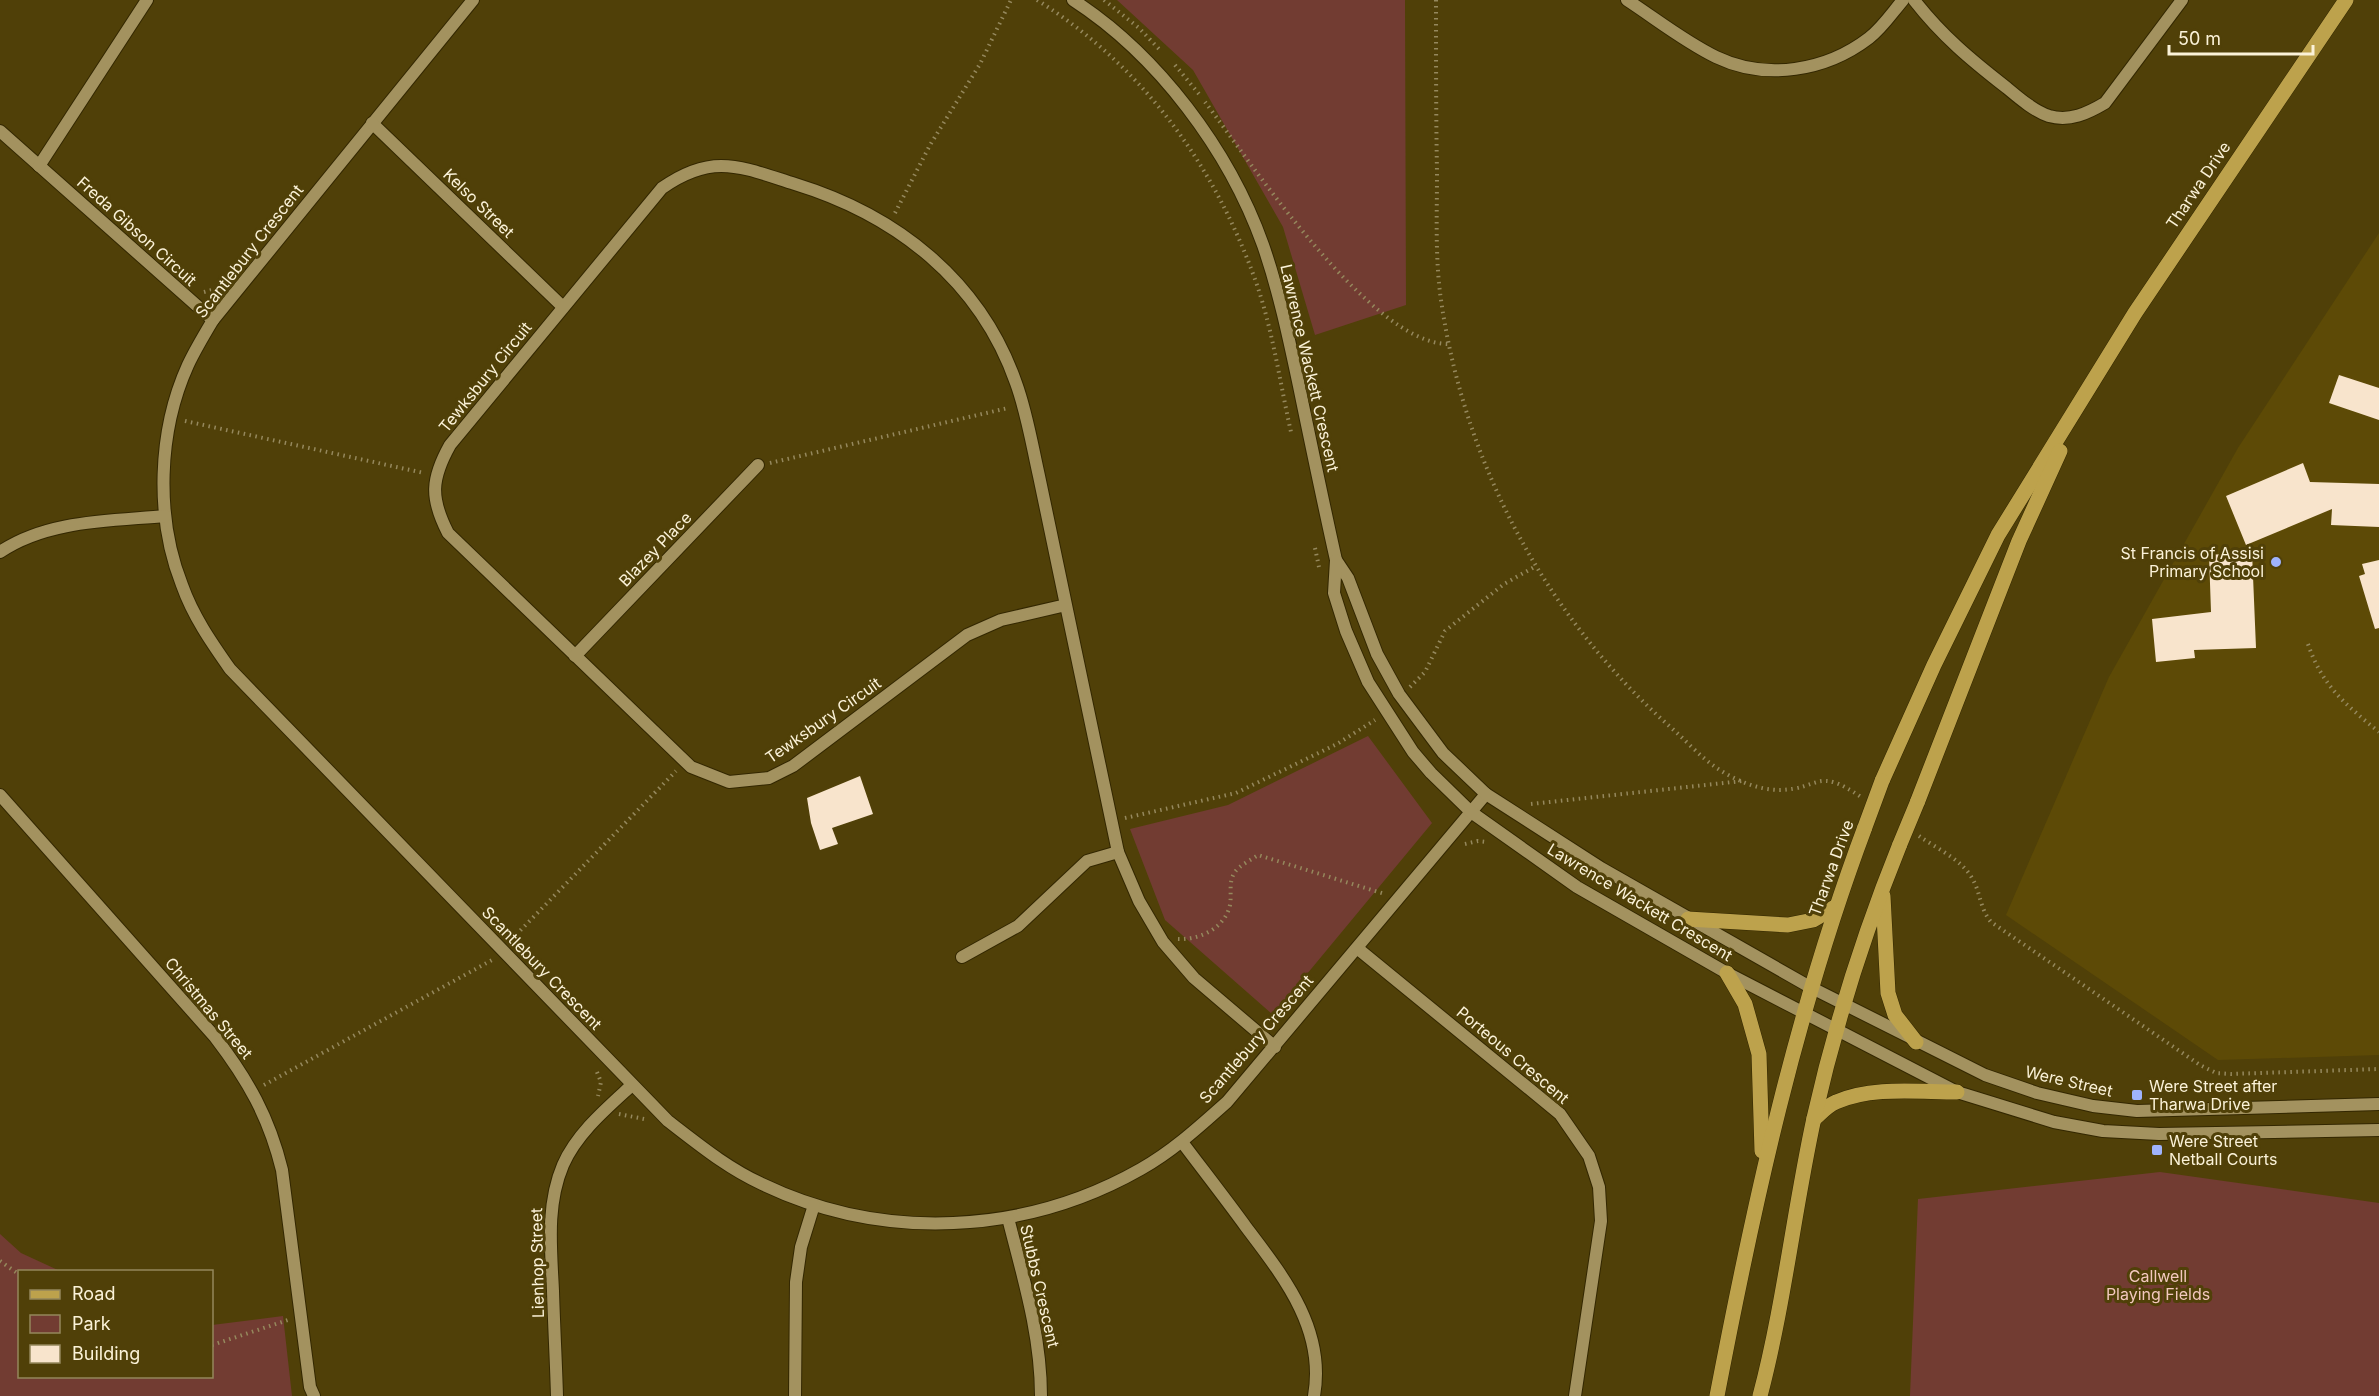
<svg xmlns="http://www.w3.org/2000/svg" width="2379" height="1396" viewBox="0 0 2379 1396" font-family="Inter,sans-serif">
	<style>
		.built { fill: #5d4a06 }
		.green { fill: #723c32 }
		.building { fill: #f8e4cc }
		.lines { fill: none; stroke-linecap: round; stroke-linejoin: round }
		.minor-casing { stroke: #332700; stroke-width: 14 }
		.tertiary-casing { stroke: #332700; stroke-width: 14 }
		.primary-casing { stroke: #332700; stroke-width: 16 }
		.path { stroke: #95885d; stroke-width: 4; stroke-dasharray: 1.5 4.5; stroke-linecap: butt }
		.minor { stroke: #a3925f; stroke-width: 12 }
		.tertiary { stroke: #a3925f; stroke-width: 12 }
		.primary { stroke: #bda24c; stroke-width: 15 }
		.primary-bridge-casing { stroke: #332700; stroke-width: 16; stroke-linecap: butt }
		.primary-bridge { stroke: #bda24c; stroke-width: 15 }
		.poi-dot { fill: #9fb3fd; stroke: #504008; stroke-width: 2 }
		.labels { text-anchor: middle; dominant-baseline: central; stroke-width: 6; stroke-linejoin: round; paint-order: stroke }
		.street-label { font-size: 16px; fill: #fbf2d8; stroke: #504008 }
		.poi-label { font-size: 16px; fill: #fbf2d8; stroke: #504008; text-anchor: start }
		.park-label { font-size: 16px; fill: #f3c8bf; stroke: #504008 }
	</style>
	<rect width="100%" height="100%" fill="#504008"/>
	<!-- built -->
	<path class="built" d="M2379,233V1055L2218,1060L2006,915L2109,677L2238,448Z"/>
	<!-- green -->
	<g class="green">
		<path d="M1117,0H1405L1406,305L1315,335L1283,227L1193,70Z"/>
		<path d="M1368,736L1432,823L1273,1015L1165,920L1130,829L1228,805Z"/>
		<path d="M2160,1172L2379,1203V1396H1910L1918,1199Z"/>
		<path d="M0,1234L21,1253L60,1271L20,1272V1376H212V1325L283,1316L292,1396H0Z"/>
	</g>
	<!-- building -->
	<g class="building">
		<path d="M2339,375L2379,388V420L2329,403Z"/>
		<path d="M2303,463L2310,482L2379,484V527L2331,525L2332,509L2246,545L2226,496Z"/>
		<path d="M2252,552L2256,648L2194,650L2195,658L2156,662L2152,619L2211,612L2209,555Z"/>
		<path d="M2379,560V628L2375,629L2359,576L2365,574L2362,564Z"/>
		<path d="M860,776L873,814L832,828L838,844L820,850L811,823L807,798Z"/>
	</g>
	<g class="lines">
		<!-- minor casing -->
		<g class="minor-casing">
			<g id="minor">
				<path d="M473,0L213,320C204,335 195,350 188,365C158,431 155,517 182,585C193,616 211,642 230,669L668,1121C698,1144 727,1168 762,1184C883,1242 1025,1235 1141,1169C1173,1151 1200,1126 1227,1102L1486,794"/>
				<path d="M1627,0C1656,19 1685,42 1716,57C1766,81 1826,71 1869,38C1882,28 1892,13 1903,0"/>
				<path d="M1914,0C1942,36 1971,60 2007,88C2019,98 2034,111 2049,116C2070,122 2088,113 2105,103L2182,0"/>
				<path d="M372,123L563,307"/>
				<path d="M0,131L213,320"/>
				<path d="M39,166L147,0"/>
				<path d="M0,552C47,520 110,521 165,516"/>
				<path d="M1066,605C1057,562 1048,519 1039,476C1032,445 1027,413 1016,383C980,280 896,215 795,184C741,167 713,152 662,188L450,445C431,479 430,498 448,533L691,767L729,782L769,778L793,766L967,635L1001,620L1066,605L1118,852L1139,901L1163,942L1194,978L1275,1047"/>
				<path d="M575,656L758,465"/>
				<path d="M0,795L215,1037C248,1080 269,1117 282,1170L310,1387L314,1396"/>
				<path d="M1357,948L1560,1114L1589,1156L1599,1187L1601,1221L1575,1396"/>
				<path d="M962,957L1018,926L1087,861L1118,852"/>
				<path d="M1182,1142C1203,1170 1225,1198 1246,1227C1283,1276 1326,1329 1314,1396"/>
				<path d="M1008,1218C1023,1277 1041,1335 1041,1396"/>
				<path d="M557,1396C556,1361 554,1326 553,1291C551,1248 546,1205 563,1165C577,1133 607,1108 632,1085"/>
				<path d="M795,1396L796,1282L801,1247L814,1205"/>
			</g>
		</g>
		<!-- tertiary casing -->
		<g class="tertiary-casing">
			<g id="tertiary">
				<path d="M1073,0C1158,55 1229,150 1263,245C1279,291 1289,339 1299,386C1311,444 1323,502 1336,560L1348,578L1377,654L1399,694L1443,753L1486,794L1601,868L1810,987L1985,1075L2037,1093L2093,1106L2137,1111L2379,1104"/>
				<path d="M1336,560L1334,593L1346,631L1368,682L1413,752L1431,773L1471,812L1577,887L1727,973L1957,1092L2054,1122L2103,1131L2159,1134L2379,1130"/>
			</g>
		</g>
		<!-- primary casing -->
		<g class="primary-casing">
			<g id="primary">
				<path d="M1882,781L1934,665L1998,535L2135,313L2346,0"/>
				<path d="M1917,803L2019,541L2060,451"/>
				<path d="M1883,896L1888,993L1895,1015L1916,1042"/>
				<path d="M1688,919L1788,925L1813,920L1835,907"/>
				<path d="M1727,973L1745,1004L1759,1054L1762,1151"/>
				<path d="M1814,1119C1821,1113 1828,1105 1836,1102C1872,1086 1918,1092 1957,1092"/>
				<path d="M1717,1396C1754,1203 1796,1011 1865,827"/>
				<path d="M1760,1396C1784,1305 1794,1210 1814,1118C1835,1025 1864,933 1900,844"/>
			</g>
		</g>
		<!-- path -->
		<g class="path">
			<path d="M1037,0C1144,67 1216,167 1257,285C1273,332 1280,383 1291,432"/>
			<path d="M1104,0L1139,28L1159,49"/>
			<path d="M1436,0C1436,58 1436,115 1437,173C1437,215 1435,258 1441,300C1465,467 1548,621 1676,732C1688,743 1700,756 1714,766C1732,779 1757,790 1780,790C1821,789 1816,766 1861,797"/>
			<path d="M1175,65L1199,94"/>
			<path d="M1205,102C1250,161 1371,345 1449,344"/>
			<path d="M895,213L930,145L980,64L1011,0"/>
			<path d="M204,292L219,288"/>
			<path d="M185,421L424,473"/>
			<path d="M770,463L1008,408"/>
			<path d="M1315,548L1319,567"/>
			<path d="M2308,644C2322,686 2346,705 2379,732"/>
			<path d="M1410,687L1425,672L1445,631L1504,584L1536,566"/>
			<path d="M1531,804L1742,781"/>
			<path d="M1125,818L1236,793L1337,744L1375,720"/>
			<path d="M1919,836C1936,848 1962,860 1972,878C1981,893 1979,907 1991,922L2200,1065L2216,1073L2231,1074L2379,1069"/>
			<path d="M1465,844L1478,841L1487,842"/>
			<path d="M512,939L676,771"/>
			<path d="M1178,939C1200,940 1225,928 1230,905C1232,893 1228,882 1235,872C1240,865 1251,860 1258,855L1385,894"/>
			<path d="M597,1072L601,1082L598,1096"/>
			<path d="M264,1085L492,960"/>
			<path d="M619,1114L644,1119"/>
			<path d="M0,1261L20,1275"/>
			<path d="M212,1345L288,1320"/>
		</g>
		<!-- minor -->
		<use href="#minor" class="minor"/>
		<!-- tertiary -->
		<use href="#tertiary" class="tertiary"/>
		<!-- primary -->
		<use href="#primary" class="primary"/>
		<!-- primary-bridge casing -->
		<g class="primary-bridge-casing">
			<g id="primary-bridge">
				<path d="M1865,827L1882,781"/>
				<path d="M1900,844L1917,803"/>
			</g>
		</g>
		<!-- primary-bridge -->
		<use href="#primary-bridge" class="primary-bridge"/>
	</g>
	<!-- markers -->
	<g class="poi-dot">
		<circle cx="2276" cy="562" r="6"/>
		<rect x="2131" y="1089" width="12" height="12" rx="3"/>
		<rect x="2151" y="1144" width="12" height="12" rx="3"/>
	</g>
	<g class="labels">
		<!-- street labels -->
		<g class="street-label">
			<text transform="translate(2198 185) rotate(-56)">Tharwa Drive</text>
			<text transform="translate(479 203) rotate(44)">Kelso Street</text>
			<text transform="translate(137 231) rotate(42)">Freda Gibson Circuit</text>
			<text transform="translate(249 251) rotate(-52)">Scantlebury Crescent</text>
			<text transform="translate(1310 368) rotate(77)">Lawrence Wackett Crescent</text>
			<text transform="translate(485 377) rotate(-51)">Tewksbury Circuit</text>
			<text transform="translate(655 549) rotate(-46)">Blazey Place</text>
			<text transform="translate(823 720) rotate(-35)">Tewksbury Circuit</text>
			<text transform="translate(1831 868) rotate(-70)">Tharwa Drive</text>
			<text transform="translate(1640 902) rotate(31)">Lawrence Wackett Crescent</text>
			<text transform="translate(542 968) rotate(46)">Scantlebury Crescent</text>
			<text transform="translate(209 1008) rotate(50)">Christmas Street</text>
			<text transform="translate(1256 1039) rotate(-49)">Scantlebury Crescent</text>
			<text transform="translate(1513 1055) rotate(40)">Porteous Crescent</text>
			<text transform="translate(2069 1081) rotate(13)">Were Street</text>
			<text transform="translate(537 1263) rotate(-91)">Lienhop Street</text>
			<text transform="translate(1040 1286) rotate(77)">Stubbs Crescent</text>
		</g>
		<!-- poi labels -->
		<g class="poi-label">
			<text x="2264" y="553" text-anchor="end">St Francis of Assisi<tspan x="2264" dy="18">Primary School</tspan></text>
			<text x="2149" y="1086">Were Street after<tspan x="2149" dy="18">Tharwa Drive</tspan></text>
			<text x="2169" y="1141">Were Street<tspan x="2169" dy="18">Netball Courts</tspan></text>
		</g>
		<!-- park labels -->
		<g class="park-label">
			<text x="2158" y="1276">Callwell<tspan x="2158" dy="18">Playing Fields</tspan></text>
		</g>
	</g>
	<!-- legend -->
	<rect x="18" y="1270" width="195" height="108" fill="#504008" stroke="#94875b" stroke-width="1.5"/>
	<rect x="30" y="1290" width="30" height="9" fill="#bda24c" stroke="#94875b" stroke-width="1.5"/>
	<text x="72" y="1300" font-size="18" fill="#fbf2d8">Road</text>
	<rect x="30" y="1315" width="30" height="18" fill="#723c32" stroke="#94875b" stroke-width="1.5"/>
	<text x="72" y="1330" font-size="18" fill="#fbf2d8">Park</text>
	<rect x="30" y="1345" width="30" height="18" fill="#f8e4cc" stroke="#94875b" stroke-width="1.5"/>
	<text x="72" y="1360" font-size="18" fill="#fbf2d8">Building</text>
	<!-- scale -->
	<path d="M2169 45v9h144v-9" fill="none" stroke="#fbf2d8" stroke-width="3"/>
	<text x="2178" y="45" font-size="18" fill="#fbf2d8" stroke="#504008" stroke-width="4.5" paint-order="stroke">50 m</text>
</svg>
